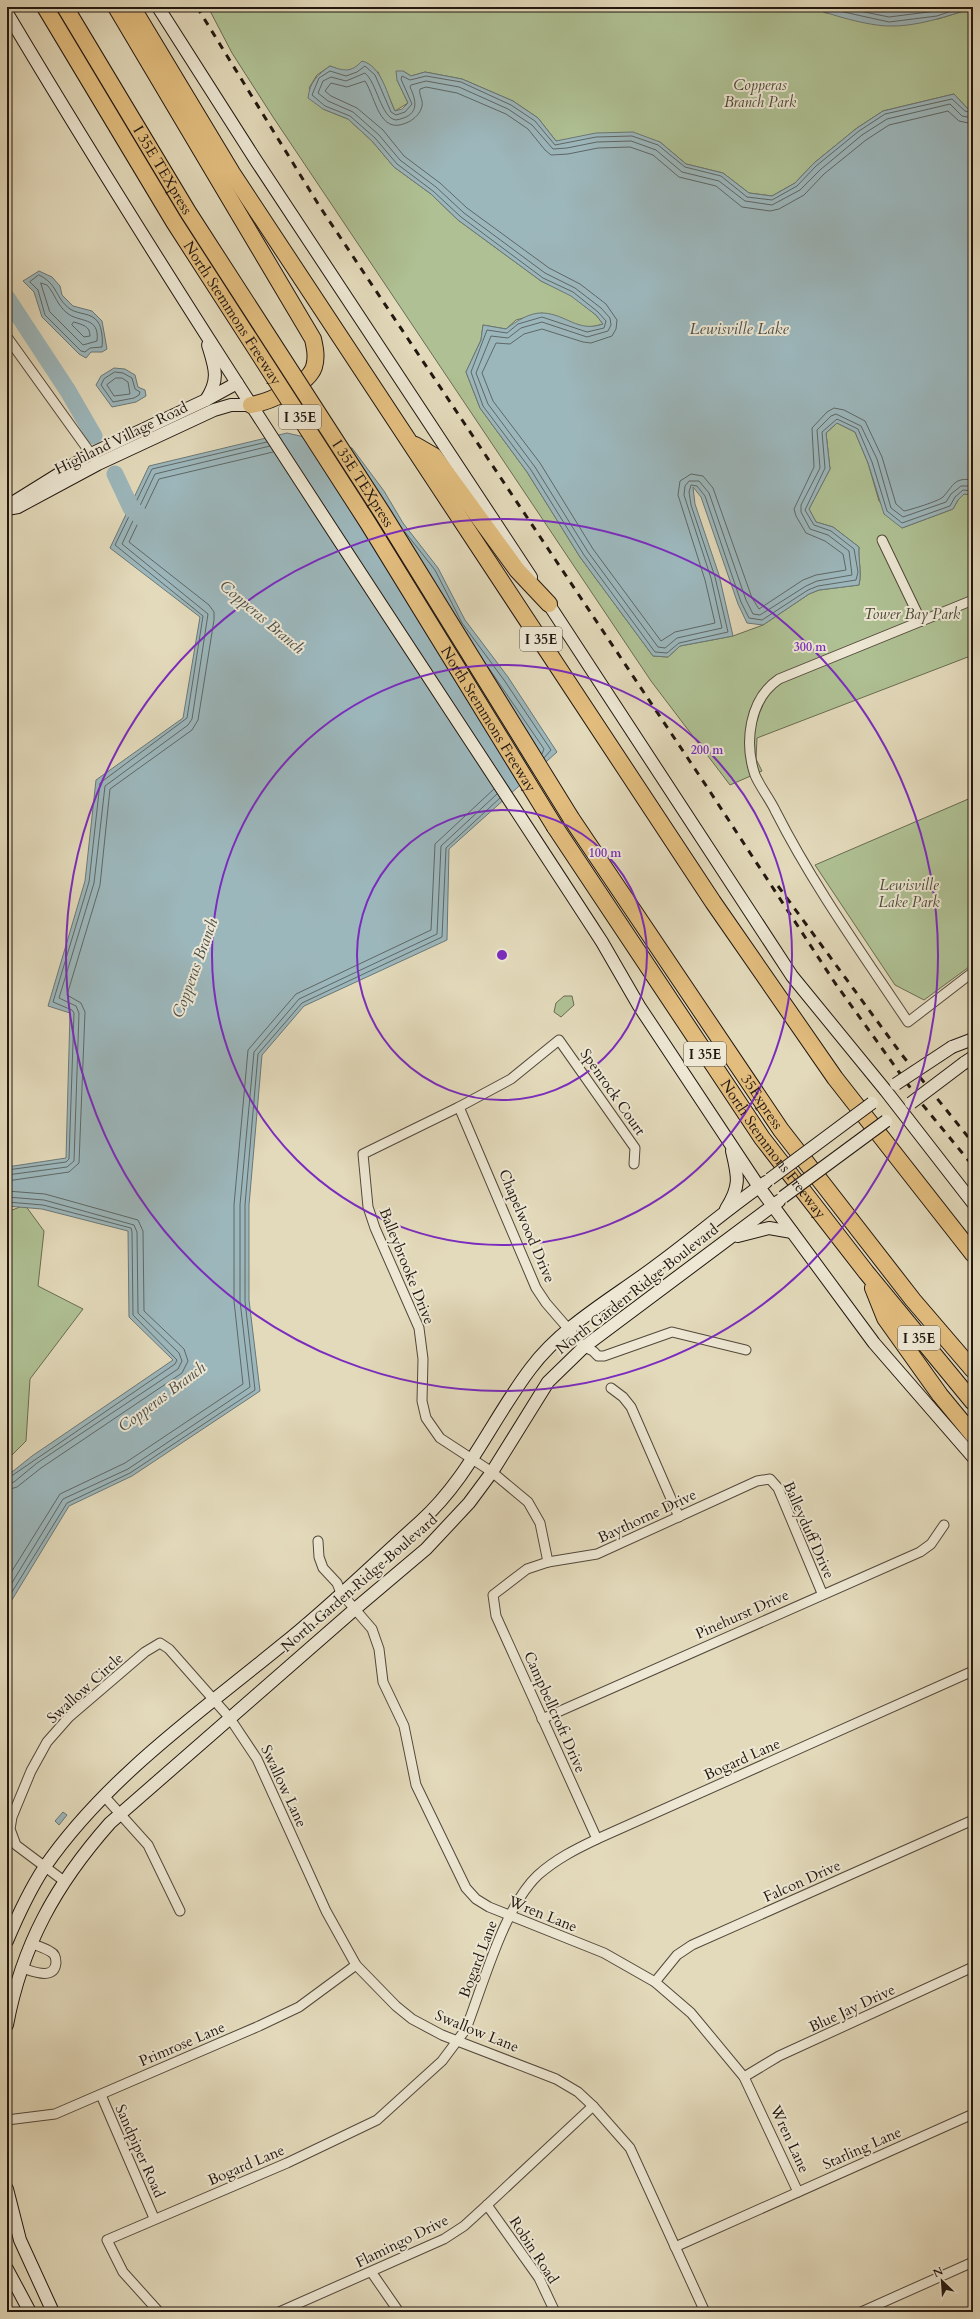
<svg xmlns="http://www.w3.org/2000/svg" width="980" height="2319" viewBox="0 0 980 2319" font-family="Cardo,serif">
	<style>
		.green { fill: #afc194; stroke: #686c52 }
		.water { fill: #9cb7bc; stroke: #6b7777 }
		.lines { fill: none; stroke-linecap: round; stroke-linejoin: round }
		.shore { stroke: #5e6766; stroke-width: 1 }
		.river { stroke: #9cb7bc; stroke-width: 17 }
		.street-casing { stroke: #52483b; stroke-width: 11 }
		.secondary-casing { stroke: #211710; stroke-width: 14 }
		.highway-casing { stroke: #211710; stroke-width: 18 }
		.street { stroke: #ede7d3; stroke-width: 9 }
		.secondary { stroke: #ede7d3; stroke-width: 12 }
		.highway { stroke: #e2bd7e; stroke-width: 16 }
		.rail { stroke: #211710; stroke-width: 3; stroke-dasharray: 7 7; stroke-linecap: butt }
		.secondary-bridge-casing { stroke: #211710; stroke-width: 14; stroke-linecap: butt }
		.highway-bridge-casing { stroke: #211710; stroke-width: 18; stroke-linecap: butt }
		.secondary-bridge { stroke: #ede7d3; stroke-width: 12 }
		.highway-bridge { stroke: #e2bd7e; stroke-width: 16 }
		.ring { fill: none; stroke: #7b2cbf; stroke-width: 2 }
		.labels { text-anchor: middle; dominant-baseline: central; stroke-width: 4; stroke-linejoin: round; paint-order: stroke }
		.shield { fill: #ede7d3; stroke: #5e554a; stroke-width: 1 }
		.shield-label { font-size: 14px; font-weight: bold; fill: #211710 }
		.park-label { font-size: 15px; font-style: italic; fill: #4c4a38; stroke: #ede7d3 }
		.street-label { font-size: 15px; fill: #211710; stroke: #ede7d3 }
		.water-label { font-size: 16px; font-style: italic; fill: #4c4f4c; stroke: #ede7d3 }
		.centre { fill: #7b2cbf; stroke: #ede7d3; stroke-width: 2 }
		.ring-label { font-size: 12px; text-anchor: middle; font-weight: bold; fill: #7b2cbf; stroke: #ede7d3; stroke-width: 4; stroke-linejoin: round; paint-order: stroke }
	</style>
	<rect width="100%" height="100%" fill="#e3dabb"/>
	<filter id="stains"><feTurbulence type="fractalNoise" baseFrequency=".005" numOctaves="4"/><feColorMatrix values="0 0 0 0 .2 0 0 0 0 .09 0 0 0 0 .02 0 0 0 .5 -.17"/></filter>
	<radialGradient id="worn" r=".72"><stop offset=".6" stop-color="#630" stop-opacity="0"/><stop offset="1" stop-color="#630" stop-opacity=".3"/></radialGradient>
	<!-- green -->
	<g class="green">
		<path d="M208,7H812L826,13L938,19L973,8V110L967,108L954,94L883,111L857,128L814,163L795,183L772,196L749,193L723,173L686,164L660,142L556,141L538,118L513,101L462,79L425,72L411,76L403,71L397,80L408,103L395,111L378,72L355,68L345,72L330,66L317,75L309,88L323,109L348,119L372,141L394,167L431,194L458,220L541,281L571,295L596,315L603,324L587,328L542,313L516,320L506,329L483,325L481,340L466,372L480,408L527,472L580,557L653,656L668,657L680,646L733,636L763,625L809,594L819,590L859,585C862,571 858,560 859,547L833,527L816,522L809,509L830,469L826,433L837,423L855,432L868,463L879,501L902,528L953,509L958,500L964,494L973,495V655L757,738L756,759L762,771L730,785L651,681L273,117L232,53Z"/>
		<path d="M973,797V964L924,1000L895,985L815,865Z"/>
		<path d="M564,996H572L574,1005L561,1017L554,1012L556,1003Z"/>
		<path d="M25,1205L44,1231L38,1286L83,1309L30,1379L26,1441L7,1460V1212Z"/>
	</g>
	<!-- water -->
	<g class="water">
		<path d="M812,7H973V8C948,16 916,27 889,26C870,26 829,15 812,7Z"/>
		<path d="M362,61C382,66 387,95 395,111L402,109L408,103L397,80L396,71H403L411,76L425,72L462,79L513,101L538,118L556,141L596,133L633,132L660,142L686,164L723,173L749,193L772,196L795,183L814,163L857,128L883,111L954,94L967,108L973,110V495L964,494L958,500L953,509L902,528L884,514L868,463L855,432L837,423L826,433L830,469L809,509L816,522L833,527L859,547C858,560 862,571 859,585L819,590L809,594L763,625L747,623L738,604L701,497L693,487L695,504L719,575L733,636L680,646L668,657L653,656L580,557L527,472L480,408L466,372L481,340L483,325L506,329C515,322 530,312 543,313C566,314 578,333 603,324L596,315L571,296L541,281L458,220L431,194L394,167L372,141L348,119L323,109L308,98C310,82 317,75 330,66C344,71 351,73 362,61Z"/>
		<path d="M39,271L52,277L60,286L62,295L73,306L92,311L102,321L107,349L102,352H91L86,358L79,354L42,317L34,292L23,281Z"/>
		<path d="M114,368L125,369L135,375L138,387L145,390L146,396L136,402L112,407L96,385L101,376Z"/>
		<path d="M287,433L352,448L384,491L403,523L438,568L465,620L508,677L557,752L449,849L447,940L304,1006L262,1055L249,1205V1300L260,1391L132,1476L69,1506L7,1608V1476L32,1456L173,1360L129,1317L128,1231L42,1209L7,1206V1167L66,1158L70,1013L48,1006L85,881L96,780L183,718L200,617L110,548L149,466Z"/>
		<path d="M63,1812L67,1815L59,1825L55,1821Z"/>
	</g>
	<g class="lines">
		<!-- shore -->
		<g class="shore">
			<path d="M821,7L889,22L937,16L963,7"/>
			<path d="M840,7L889,17L936,11L947,7"/>
			<path d="M870,7L890,11L919,7"/>
			<path d="M973,113L965,111L952,99L885,114L859,131L816,166L797,186L772,200L747,197L721,176L685,167L658,145L632,136L596,137L555,145L535,121L511,105L461,82L426,76L410,80L402,76L401,79L412,104L405,112L396,115L391,112L375,75L365,66L357,72L346,76L330,71L319,78L312,95L325,106L350,116L375,138L397,164L433,191L461,217L543,278L573,292L598,312L606,321L604,328L587,332L542,317L518,324L507,333L487,330L471,372L483,406L531,470L584,555L655,652L667,653L679,643L728,632L715,577L691,505L689,492L691,485L697,486L705,496L741,602L749,618L762,620L808,590L818,586L856,580L858,572L854,549L831,531L814,525L805,510L825,468L822,432L837,419L858,429L872,462L887,511L902,523L950,506L955,497L963,490L973,491"/>
			<path d="M973,118L962,116L950,104L887,119L862,135L820,170L800,190L772,205L745,201L719,181L682,172L656,150L631,141L597,142L567,148L553,149L532,125L508,109L459,87L426,81L411,85L410,87C418,104 418,116 396,120C381,118 377,83 365,73L346,81L331,77L323,81L318,93L328,101L353,112L379,135L400,160L436,187L464,213L545,273L575,288L601,308L610,318L611,325L608,331L587,337L542,322L521,328L508,338L491,336L476,373L488,404L535,467L588,552L658,647L665,648L677,638L722,628L711,578L684,495L685,486L689,481H699L709,493L746,600L753,614L760,615L806,586L817,581L852,575L849,551L828,535L810,529L801,512V505L820,468L817,430L831,416L836,414L861,426L877,459L891,508L903,517L946,502L951,494L961,486H973"/>
			<path d="M973,124L959,121L948,111L889,125L866,140L824,174L804,195L779,209L770,211L742,207L716,186L679,177L653,155L630,147L598,148L568,154L551,155L545,150L528,129L506,114L457,93L426,87L420,89C418,95 425,101 421,109C419,115 412,121 406,123C379,135 376,98 365,81L347,87L331,83L325,91L331,96L357,108L383,130L404,156L440,183L467,208L549,268L580,284L606,304L617,320L616,329L612,336L591,343L583,342L542,329L524,334L510,344L496,343L482,373L493,401L540,463L593,549L661,641L675,632L715,623L705,580L678,495L680,481L691,474L703,476L713,488L752,598L759,609L803,580L816,575L846,570L843,554L825,541L806,533L796,516L794,509L814,467L812,428L827,412L834,408L844,410L865,421L882,457L896,504L904,511C910,510 939,501 943,497C954,485 954,477 973,480"/>
			<path d="M39,275C58,284 55,298 70,309C79,315 91,312 98,322C102,328 103,340 102,347L90,348L85,352L81,351L45,315L38,290L30,282Z"/>
			<path d="M41,283L47,285C55,294 57,305 67,313C79,323 100,316 97,341L83,345L50,312Z"/>
			<path d="M74,322C83,325 90,326 90,336L84,337L72,325Z"/>
			<path d="M115,372L123,373L132,378L135,389L140,392L139,395L134,398L113,402L101,385L104,379Z"/>
			<path d="M116,378H122L128,382L130,394L114,396L107,385Z"/>
			<path d="M405,532L435,570L462,623L504,680L551,750L544,758"/>
			<path d="M486,664L544,749L542,754"/>
			<path d="M7,1170L66,1162L69,1159L74,1013L72,1010L53,1002L89,882L100,783L187,718L203,616L115,545L152,469L267,442"/>
			<path d="M7,1175L67,1167L74,1161L79,1013L76,1006L59,998L94,883L105,786L188,725L192,719L208,614L122,544L155,474L270,446"/>
			<path d="M7,1181L69,1172L79,1163L85,1012L81,1003L67,995L100,885L110,789L192,730L198,720L214,620V612L209,605L129,542L159,479L273,452"/>
			<path d="M7,1191L45,1194L138,1220L143,1231L144,1311L184,1349L188,1361L182,1373L41,1468L17,1487L7,1490"/>
			<path d="M7,1197L44,1200L134,1225L137,1232L138,1313L179,1353L182,1361L178,1369L37,1463L14,1482L7,1484"/>
			<path d="M7,1202L43,1205L131,1228L132,1232L133,1315L177,1360L175,1364L7,1479"/>
			<path d="M7,1579L60,1494L125,1463L243,1384L234,1301V1205L248,1050L296,994L431,930L435,844L494,789"/>
			<path d="M7,1591L63,1499L128,1469L250,1387L240,1301V1205L254,1052L299,999L437,934L441,846L497,794"/>
			<path d="M7,1600L67,1503L130,1473L255,1390L245,1301V1205L258,1054L302,1003L442,937L446,848L500,798"/>
		</g>
		<!-- river -->
		<g class="river">
			<path d="M7,298L68,391L94,436"/>
			<path d="M115,474L131,508L146,521"/>
		</g>
		<!-- street casing -->
		<g class="street-casing">
			<g id="street">
				<path d="M7,337L94,458"/>
				<path d="M882,540L921,621"/>
				<path d="M973,600L779,679C749,699 744,743 755,775C760,787 770,799 776,812C813,885 862,953 908,1022L973,972"/>
				<path d="M459,1107L536,1288L546,1303L584,1347L593,1351L598,1356H604L672,1332L746,1350"/>
				<path d="M611,1388L623,1397L631,1407L679,1517"/>
				<path d="M318,1541L319,1557L323,1568L337,1583L341,1593L372,1629L379,1649L383,1682L404,1726L416,1785L466,1888L476,1899L489,1907L604,1953L655,1982L691,2013L744,2077L798,2192"/>
				<path d="M548,1562L540,1523L528,1502L492,1472L440,1438L426,1418L422,1401L423,1359L419,1328L375,1228L368,1207L363,1154L459,1107L511,1079L559,1040L635,1148L634,1164"/>
				<path d="M542,1719L920,1552L931,1544L944,1525"/>
				<path d="M104,1796L148,1845L180,1911"/>
				<path d="M597,1839L496,1616L493,1595L527,1569L548,1562L597,1554L757,1481L770,1479L778,1488L822,1593"/>
				<path d="M64,1881L16,1845L10,1829L12,1817L31,1771L47,1742L69,1717L145,1652L160,1643L169,1649L229,1717L257,1759L326,1911L356,1965L396,2006L412,2019L442,2035L556,2079L578,2092L593,2106L630,2148L705,2312"/>
				<path d="M22,1968C32,1971 54,1981 56,1963C56,1958 55,1954 51,1952C45,1948 37,1946 31,1943"/>
				<path d="M655,1982L677,1955L692,1945L973,1820"/>
				<path d="M744,2077L779,2056L973,1967"/>
				<path d="M101,2095L154,2218"/>
				<path d="M7,2120L55,2114L259,2026L299,2007L356,1965"/>
				<path d="M487,2205L539,2278L555,2312"/>
				<path d="M675,2247L973,2114"/>
				<path d="M372,2273L399,2312"/>
				<path d="M159,2312L123,2272L107,2240L287,2163L377,2120L442,2061L466,2029C483,1985 504,1907 538,1875C556,1859 576,1849 597,1839L973,1671"/>
				<path d="M279,2312L444,2239L464,2226L487,2205L593,2106"/>
				<path d="M861,2312L973,2262"/>
			</g>
		</g>
		<!-- secondary casing -->
		<g class="secondary-casing">
			<g id="secondary">
				<path d="M158,7L255,159L531,577"/>
				<path d="M7,13C195,329 402,634 602,942L639,1006L759,1187L874,1343L973,1457"/>
				<path d="M206,400C220,379 215,368 208,345"/>
				<path d="M9,505L91,454L206,400L237,383"/>
				<path d="M7,509L18,507L98,464L214,410L231,405H251"/>
				<path d="M544,597L792,976L886,1091L973,1203"/>
				<path d="M952,1047L973,1039"/>
				<path d="M964,1063L973,1057"/>
				<path d="M726,1209C741,1186 738,1176 732,1151"/>
				<path d="M738,1236L769,1228L792,1232"/>
				<path d="M7,1941C18,1915 29,1891 44,1868C106,1778 199,1713 282,1645C330,1607 374,1563 420,1522C469,1478 492,1419 531,1368C563,1325 615,1297 657,1265C694,1238 728,1208 766,1182"/>
				<path d="M7,2025C22,1945 56,1884 110,1823L355,1609L426,1549L469,1503L492,1472L548,1382L584,1347L779,1201"/>
				<path d="M7,2189L20,2240L53,2312"/>
				<path d="M7,2269L30,2312"/>
			</g>
		</g>
		<!-- highway casing -->
		<g class="highway-casing">
			<g id="highway">
				<path d="M116,7L313,339C315,348 317,357 314,367C308,385 269,402 251,405"/>
				<path d="M132,7L232,173L713,902L835,1078L973,1254"/>
				<path d="M415,445L434,456L517,570L549,604"/>
				<path id="s1" d="M571,818L781,1130L913,1300L973,1370"/>
				<path id="s2" d="M555,827L762,1138L866,1272L973,1402"/>
				<path d="M873,1288L885,1318L940,1395L973,1435"/>
			</g>
		</g>
		<!-- street -->
		<use href="#street" class="street"/>
		<!-- secondary -->
		<use href="#secondary" class="secondary"/>
		<!-- highway -->
		<use href="#highway" class="highway"/>
		<!-- rail -->
		<g class="rail">
			<path d="M197,7L320,207L707,787L835,983L922,1104L973,1166"/>
			<path d="M778,886L902,1055L973,1143"/>
		</g>
		<!-- secondary-bridge casing -->
		<g class="secondary-bridge-casing">
			<g id="secondary-bridge">
				<path d="M896,1084L952,1047"/>
				<path d="M911,1103L964,1063"/>
				<path d="M770,1179L872,1103"/>
				<path d="M783,1197L886,1121"/>
			</g>
		</g>
		<!-- highway-bridge casing -->
		<g class="highway-bridge-casing">
			<g id="highway-bridge">
				<path id="s3" d="M45,7L174,222L368,523L555,827"/>
				<path id="s4" d="M65,7L188,212L383,514L571,818"/>
			</g>
		</g>
		<!-- secondary-bridge -->
		<use href="#secondary-bridge" class="secondary-bridge"/>
		<!-- highway-bridge -->
		<use href="#highway-bridge" class="highway-bridge"/>
	</g>
	<!-- distance rings -->
	<g class="ring">
		<circle cx="502" cy="955" r="145"/>
		<circle cx="502" cy="955" r="290"/>
		<circle cx="502" cy="955" r="436"/>
	</g>
	<g class="labels">
		<!-- shield labels -->
		<g class="shield">
			<rect x="279" y="405" width="42" height="24" rx="3"/>
			<rect x="520" y="627" width="42" height="24" rx="3"/>
			<rect x="684" y="1042" width="42" height="24" rx="3"/>
			<rect x="898" y="1326" width="42" height="24" rx="3"/>
		</g>
		<g class="shield-label">
			<text x="300" y="417">I 35E</text>
			<text x="541" y="639">I 35E</text>
			<text x="705" y="1054">I 35E</text>
			<text x="919" y="1338">I 35E</text>
		</g>
		<!-- park labels -->
		<g class="park-label">
			<text x="760" y="85">Copperas<tspan x="760" dy="17">Branch Park</tspan></text>
			<text x="912" y="614">Tower Bay Park</text>
			<text x="909" y="885">Lewisville<tspan x="909" dy="17">Lake Park</tspan></text>
		</g>
		<!-- street labels -->
		<g class="street-label">
			<text stroke="none"><textPath href="#s4" startOffset="190">I 35E TEXpress</textPath></text>
			<text stroke="none"><textPath href="#s3" startOffset="359">North Stemmons Freeway</textPath></text>
			<text transform="translate(121 438) rotate(-26)">Highland Village Road</text>
			<text stroke="none"><textPath href="#s4" startOffset="562">I 35E TEXpress</textPath></text>
			<text stroke="none"><textPath href="#s3" startOffset="839">North Stemmons Freeway</textPath></text>
			<text transform="translate(613 1092) rotate(55)">Spenrock Court</text>
			<text stroke="none"><textPath href="#s1" startOffset="342">35Express</textPath></text>
			<text stroke="none"><textPath href="#s2" startOffset="389">North Stemmons Freeway</textPath></text>
			<text transform="translate(527 1226) rotate(67)">Chapelwood Drive</text>
			<text transform="translate(407 1266) rotate(68)">Balleybrooke Drive</text>
			<text transform="translate(637 1289) rotate(-38)">North Garden Ridge Boulevard</text>
			<text transform="translate(647 1516) rotate(-25)">Baythorne Drive</text>
			<text transform="translate(809 1530) rotate(66)">Balleyduff Drive</text>
			<text transform="translate(359 1583) rotate(-41)">North Garden Ridge Boulevard</text>
			<text transform="translate(742 1614) rotate(-24)">Pinehurst Drive</text>
			<text transform="translate(85 1688) rotate(-42)">Swallow Circle</text>
			<text transform="translate(555 1712) rotate(66)">Campbellcroft Drive</text>
			<text transform="translate(742 1759) rotate(-24)">Bogard Lane</text>
			<text transform="translate(284 1786) rotate(65)">Swallow Lane</text>
			<text transform="translate(802 1881) rotate(-24)">Falcon Drive</text>
			<text transform="translate(543 1914) rotate(22)">Wren Lane</text>
			<text transform="translate(478 1959) rotate(-69)">Bogard Lane</text>
			<text transform="translate(852 2008) rotate(-25)">Blue Jay Drive</text>
			<text transform="translate(477 2031) rotate(22)">Swallow Lane</text>
			<text transform="translate(182 2044) rotate(-23)">Primrose Lane</text>
			<text transform="translate(790 2139) rotate(65)">Wren Lane</text>
			<text transform="translate(862 2148) rotate(-24)">Starling Lane</text>
			<text transform="translate(140 2151) rotate(66)">Sandpiper Road</text>
			<text transform="translate(246 2165) rotate(-23)">Bogard Lane</text>
			<text transform="translate(402 2241) rotate(-26)">Flamingo Drive</text>
			<text transform="translate(534 2250) rotate(57)">Robin Road</text>
		</g>
		<!-- water labels -->
		<g class="water-label">
			<text x="739" y="329">Lewisville Lake</text>
			<text transform="translate(262 617) rotate(40)">Copperas Branch</text>
			<text transform="translate(195 968) rotate(-70)">Copperas Branch</text>
			<text transform="translate(162 1397) rotate(-37)">Copperas Branch</text>
		</g>
	</g>
	<circle cx="502" cy="955" r="6" class="centre"/>
	<g class="ring-label">
		<text x="810" y="651">300 m</text>
		<text x="707" y="754">200 m</text>
		<text x="605" y="857">100 m</text>
	</g>
	<!-- margin -->
	<rect width="980" height="2319" fill="none" stroke="#e3dabb" stroke-width="24"/>
	<rect x="8" y="8" width="964" height="2303" fill="none" stroke="#211710" stroke-width="2"/>
	<rect x="12" y="12" width="956" height="2295" fill="none" stroke="#211710"/>
	<!-- north arrow -->
	<g transform="translate(942 2281) rotate(335)" stroke="#ede7d3" stroke-width="3" paint-order="stroke">
	<path d="M0-3L7 15L0 10L-7 15Z" fill="#211710"/>
	<text y="-6" font-size="11" font-weight="bold" text-anchor="middle" fill="#211710">N</text>
	</g>
	<rect width="100%" height="100%" filter="url(#stains)"/>
	<rect width="100%" height="100%" fill="url(#worn)"/>
</svg>
